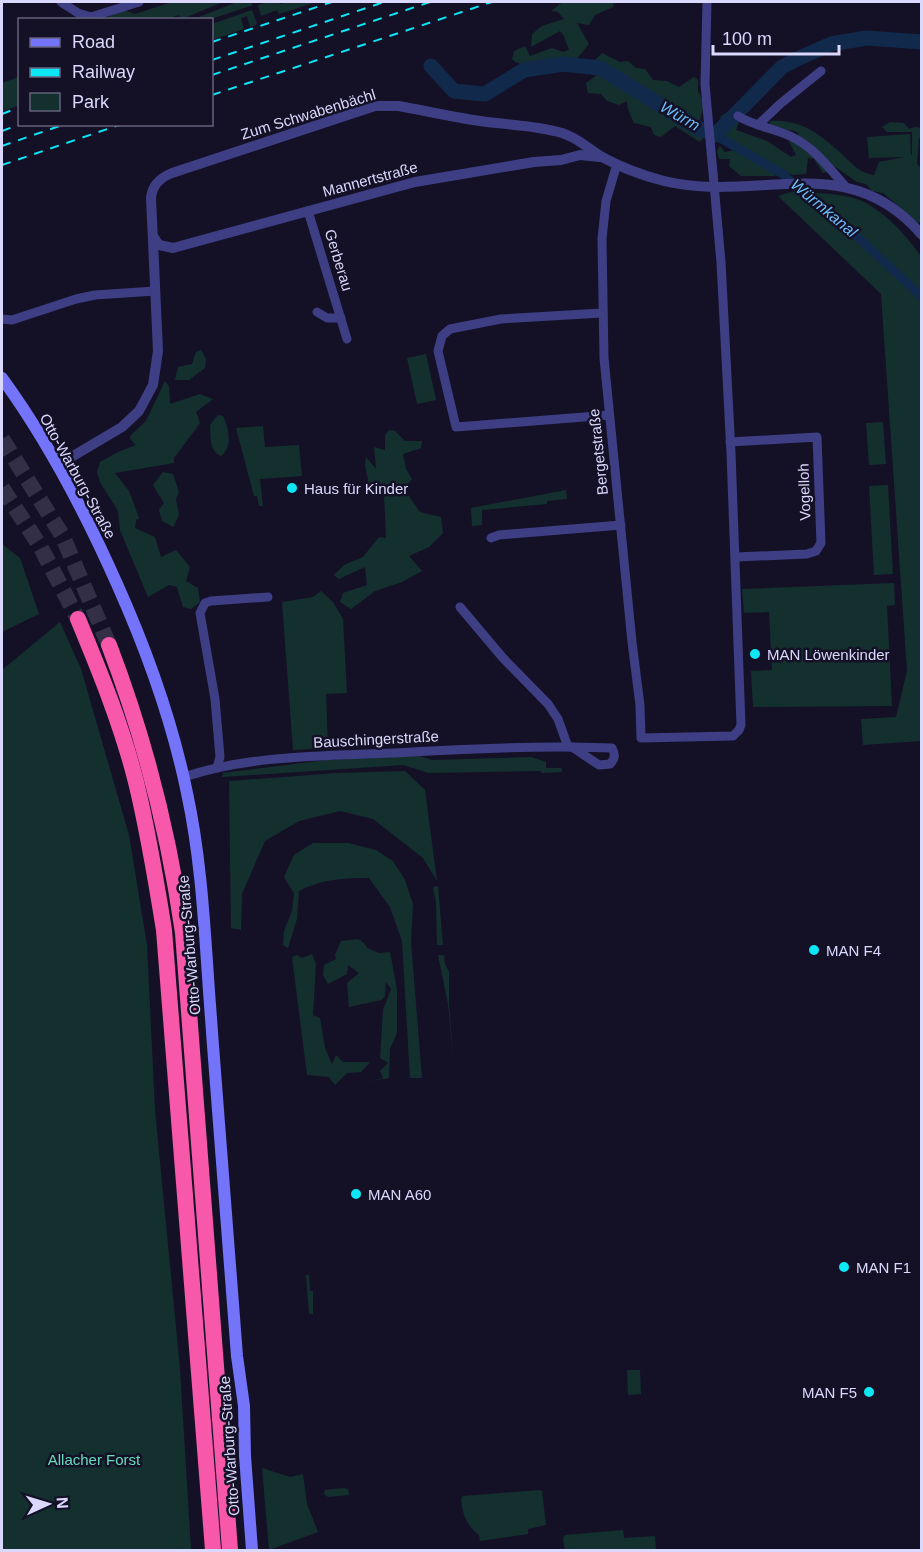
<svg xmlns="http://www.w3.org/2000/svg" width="923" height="1552" viewBox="0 0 923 1552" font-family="Arial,sans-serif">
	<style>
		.green { fill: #14302e }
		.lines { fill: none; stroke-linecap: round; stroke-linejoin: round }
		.canal { stroke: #11294b; stroke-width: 9 }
		.river { stroke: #11294b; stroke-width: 15 }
		.motorway-tunnel { stroke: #322f47; stroke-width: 16; stroke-dasharray: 16 8; stroke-linecap: butt }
		.minor { stroke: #3e3e84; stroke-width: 9 }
		.tertiary { stroke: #3e3e84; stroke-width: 10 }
		.secondary { stroke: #7374f9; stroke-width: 12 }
		.motorway { stroke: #f858aa; stroke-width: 16 }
		.rail { stroke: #0ce6f5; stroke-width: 2; stroke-dasharray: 9 8; stroke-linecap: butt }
		.poi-dot { fill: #0ce6f5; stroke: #141127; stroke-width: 2 }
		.labels { text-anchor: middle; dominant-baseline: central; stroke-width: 5; stroke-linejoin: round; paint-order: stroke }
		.street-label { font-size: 15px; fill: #dbd8fd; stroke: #141127 }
		.poi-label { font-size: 15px; fill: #dbd8fd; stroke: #141127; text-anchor: start }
		.park-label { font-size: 15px; fill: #66dbba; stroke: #141127 }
		.water-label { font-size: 16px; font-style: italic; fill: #6abcf9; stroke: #141127 }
	</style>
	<rect width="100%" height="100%" fill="#141127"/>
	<!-- green -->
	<g class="green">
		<path d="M172,2H223L182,19L179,15L164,20L110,19L109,16L123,10L135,14Z"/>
		<path d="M237,2H249L253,5L211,19H194Z"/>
		<path d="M268,2H278L280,4L290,2H317L279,14L277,10L261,16L258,5Z"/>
		<path d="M563,2H614L613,7L595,15L589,25L577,23L589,44L566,72L559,71L557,60C542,64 525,71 512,59L514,51L525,46L530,56L552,48L563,52L569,50L564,36L560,31L531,47L532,34L542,26L564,19L558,12L551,11Z"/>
		<path d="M252,10L257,24L250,27L247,16L241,18L244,29L212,40V24Z"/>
		<path d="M602,53L620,62L628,61L636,68L645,69L653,80L667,81L679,87L694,77L698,80V91L704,104L699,124L704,136L700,142L675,126L661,137L654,135L651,127L634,123L628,109L627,101L619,105L607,101L601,94L588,93L586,83L600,73L593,62Z"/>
		<path d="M19,77V105L2,112V83Z"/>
		<path d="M727,112L739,122L736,130L767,141L791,157L796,155L789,141L799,134L795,131L772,128L769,125L770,121C801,118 822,136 843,155C853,165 860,173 874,175L879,162L904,157L869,158L867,137L910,134L911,155H912V132H887L882,127L890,122L904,123L909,129L915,127L921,128V119V136L919,138L917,164L921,168V223L917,222L883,193L872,191L866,184L857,182L834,166L829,172L823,173L814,159L808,158L806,174L792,175L779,168L775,176H741L729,166L730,159H719L717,151L720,146L725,152L736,150L728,144L724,133L727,125L720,117Z"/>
		<path d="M794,191C812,193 832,193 850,197C879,204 904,233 921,256V741L863,745L861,719L896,717L907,671L881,294L778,196Z"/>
		<path d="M201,350L206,359L205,368L189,380H175L178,367L192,364L196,352Z"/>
		<path d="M426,354L436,400L417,404L407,358Z"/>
		<path d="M165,381L169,386L170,404L200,394L213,399L196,412L200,423L174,458V463L115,473L129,491L139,518L136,520L135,528L155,537L161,557L176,550L190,567L186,581L198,588L200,602L191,609L183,607L177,587L169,585L148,597L120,530L118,511L100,482L97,472L100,462L118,452L136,445L130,439L131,435L146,421Z"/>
		<path d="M218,415L223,416C229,428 233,448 221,456C209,451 211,437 210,425Z"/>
		<path d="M883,422L886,464L869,465L866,423Z"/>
		<path d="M263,426L265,447L299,445L302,476L260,479L263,506H259L257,496H254L236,428Z"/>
		<path d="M389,430L395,431L405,441H422L421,448L403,454L406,469L412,479L404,489L420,512L441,517L443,533L429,547L409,556L422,571L402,582L375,591L351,609L340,602L343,593L367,585L365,567L339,579L334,575L344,565L363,557L379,537L386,538L384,495L370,490L365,465L366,457L376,469L374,447L385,450V435Z"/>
		<path d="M163,472L173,474L179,492L176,499L179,515L173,527L162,521L159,510L164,503L153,485Z"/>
		<path d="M888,485L893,574L874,575L869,486Z"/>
		<path d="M566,490L567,499L547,501V504L482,510V525L472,526L471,508Z"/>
		<path d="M2,544L20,558L39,614L2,632Z"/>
		<path d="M894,583L895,605L887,606L892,706L753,707L751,671L772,670L769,612L744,613L742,589Z"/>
		<path d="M321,591L333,602L343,619L347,693L326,694L328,748L293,750L282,602L313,597Z"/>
		<path d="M60,622L81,669L129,835L147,945L155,1110L180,1369L191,1550H2V670Z"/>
		<path d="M419,756L432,760L531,757L546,762V768H562V772L541,773V771L429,773L403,765L222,777L223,773L326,760Z"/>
		<path d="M405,771L425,790L437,881L423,858L373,819L340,811L299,821L265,841L242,894L241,930L231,928L229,781L337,773Z"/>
		<path d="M313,843H348L376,850L393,861L405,880L413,904L411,942L422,1078H410L402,941L390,907L369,878C345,878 321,879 299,891L297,919L288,948L283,945L284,931L292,911L294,893L284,877L294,855Z"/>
		<path d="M438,886L443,945H437L436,903L433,887Z"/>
		<path d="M358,939L364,943L367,948L379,953L390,952L397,990V1033L390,1049L389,1078L369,1081L383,1078L380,1071L388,1063L380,1058L383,1010L391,989L386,982L385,996L381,1000L349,1007L347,983L359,973L348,965L347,974L328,984L323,975L324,965L336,959L335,955L341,941Z"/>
		<path d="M312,954L316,964L313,1015L320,1018L325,1048L332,1064L336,1055L343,1062H370L361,1072L347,1073L335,1085L329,1077L307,1075L292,957L297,955L302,958Z"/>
		<path d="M438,955H444L445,964L449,972V1005L454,1065L448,1004Z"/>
		<path d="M306,1275H309L310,1291H313V1314H309Z"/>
		<path d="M627,1370H640L641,1394L628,1395Z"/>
		<path d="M262,1468L290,1477L303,1474L307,1504L318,1532L269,1550Z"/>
		<path d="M343,1488L348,1489L349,1495L328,1497L324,1494L325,1490Z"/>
		<path d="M540,1490L542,1491L546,1525L528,1529V1534L480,1541L479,1535C466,1524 463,1516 461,1499L463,1496Z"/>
		<path d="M623,1530L624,1538L655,1536L656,1550H565L563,1539L565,1535Z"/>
	</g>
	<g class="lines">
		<!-- canal -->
		<path class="canal" d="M715,135L783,174L803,194L849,229L922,297"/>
		<!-- river -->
		<path class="river" d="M431,66L454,91L485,94L524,70L563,64L600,68L696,127L715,135L782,67L797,59L831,44L866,38L922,42"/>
		<!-- motorway-tunnel -->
		<g class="motorway-tunnel">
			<path d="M2,439L62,535L109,645"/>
			<path d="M2,488L40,546L78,619"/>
		</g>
		<!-- minor -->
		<g class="minor">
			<path d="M61,2L78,13L91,17L139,2"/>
			<path d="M738,116C754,126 773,128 790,136C814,147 828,167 845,186"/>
			<path d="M758,125L780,104L821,71"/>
			<path d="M617,164L606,201L602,239L604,358L632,642L640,705L641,738L733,736L739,730L741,725L731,453L721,262L705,84L707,2"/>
			<path d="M308,211L347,339"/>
			<path d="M317,312L327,318H341"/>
			<path d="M602,313L501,319L450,329L442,336L438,351L456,427L609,415"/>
			<path d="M2,319L12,320L76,299L95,295L155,291"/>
			<path d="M730,442L817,437L821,543L816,551L807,554L736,557"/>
			<path d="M491,538L499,535L621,525"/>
			<path d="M460,607L503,658L548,704L558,719L568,747"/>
			<path d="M572,747L612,748C615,754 616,758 610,764L599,765Z"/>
			<path d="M217,768L220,757L215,699L200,613L205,603L211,601L268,597"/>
			<path d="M184,777C250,755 324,756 393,753C452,750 512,746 572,747"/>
		</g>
		<!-- tertiary -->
		<g class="tertiary">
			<path d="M153,236L159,245L173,248L415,182L534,162L561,160L580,155L600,157"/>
			<path d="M58,465L122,427L139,411L153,385L158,351L151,198C152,185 160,178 172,173L375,106H399C426,111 453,117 480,121C507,125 536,125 562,133C579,138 589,150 604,158C622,168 645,176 664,181C758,204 847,147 922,235"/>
		</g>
		<!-- secondary -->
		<path class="secondary" d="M2,378C48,441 85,512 117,584C147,651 172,720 187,793C203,867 205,943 211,1018C219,1131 228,1244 237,1356L244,1406L245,1456L252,1550"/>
		<!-- motorway -->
		<g class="motorway">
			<path d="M78,619C100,672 122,726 136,782C148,831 156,880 164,930L213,1550"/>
			<path d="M109,645C145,739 169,834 183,933L230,1550"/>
		</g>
		<!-- rail -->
		<g class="rail">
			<path d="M212,42L332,2"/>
			<path d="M212,60L384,2"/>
			<path d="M212,75L430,2"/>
			<path d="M212,95L492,2"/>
			<path d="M2,114L20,107"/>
			<path d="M2,131L21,124"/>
			<path d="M2,146L65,124"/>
			<path d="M2,165L122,124"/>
		</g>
	</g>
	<!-- markers -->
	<g class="poi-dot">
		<circle cx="292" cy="488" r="6"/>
		<circle cx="755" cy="654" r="6"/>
		<circle cx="814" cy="950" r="6"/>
		<circle cx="356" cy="1194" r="6"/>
		<circle cx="844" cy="1267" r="6"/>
		<circle cx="869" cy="1392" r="6"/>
	</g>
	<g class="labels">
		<!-- street labels -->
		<g class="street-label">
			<text transform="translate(308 114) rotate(-17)">Zum Schwabenbächl</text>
			<text transform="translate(370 179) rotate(-15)">Mannertstraße</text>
			<text transform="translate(339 260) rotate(73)">Gerberau</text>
			<text transform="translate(598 452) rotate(-96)">Bergetstraße</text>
			<text transform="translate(78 476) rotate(61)">Otto-Warburg-Straße</text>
			<text transform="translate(804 492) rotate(-92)">Vogelloh</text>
			<text transform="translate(376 739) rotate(-3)">Bauschingerstraße</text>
			<text transform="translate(189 945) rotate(-95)">Otto-Warburg-Straße</text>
			<text transform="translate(229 1446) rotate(-94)">Otto-Warburg-Straße</text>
		</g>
		<!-- poi labels -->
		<g class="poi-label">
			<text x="304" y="488">Haus für Kinder</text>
			<text x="767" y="654">MAN Löwenkinder</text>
			<text x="826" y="950">MAN F4</text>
			<text x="368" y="1194">MAN A60</text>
			<text x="856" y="1267">MAN F1</text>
			<text x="857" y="1392" text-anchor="end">MAN F5</text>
		</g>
		<!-- park labels -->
		<g class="park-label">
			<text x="94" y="1459">Allacher Forst</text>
		</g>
		<!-- water labels -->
		<g class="water-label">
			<text transform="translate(680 116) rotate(30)">Würm</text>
			<text transform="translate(824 208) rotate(40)">Würmkanal</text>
		</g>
	</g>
	<!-- border -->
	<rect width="923" height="1552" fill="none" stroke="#dbd8fd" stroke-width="6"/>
	<!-- legend -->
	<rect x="18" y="18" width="195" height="108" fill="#141127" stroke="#64617d" stroke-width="1.5"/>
	<rect x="30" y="38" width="30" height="9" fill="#7374f9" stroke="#64617d" stroke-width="1.5"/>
	<text x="72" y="48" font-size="18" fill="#dbd8fd">Road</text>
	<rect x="30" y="68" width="30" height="9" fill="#0ce6f5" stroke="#64617d" stroke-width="1.5"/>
	<text x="72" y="78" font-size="18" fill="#dbd8fd">Railway</text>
	<rect x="30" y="93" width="30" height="18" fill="#14302e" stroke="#64617d" stroke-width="1.5"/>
	<text x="72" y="108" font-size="18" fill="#dbd8fd">Park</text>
	<!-- north arrow -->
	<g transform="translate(48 1504) rotate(86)" stroke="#141127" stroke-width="4.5" paint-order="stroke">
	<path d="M0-4.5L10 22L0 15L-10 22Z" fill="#dbd8fd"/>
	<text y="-9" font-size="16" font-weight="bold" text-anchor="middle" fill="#dbd8fd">N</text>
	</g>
	<!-- scale -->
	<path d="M713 45v9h126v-9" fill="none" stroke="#dbd8fd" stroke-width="3"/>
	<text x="722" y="45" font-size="18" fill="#dbd8fd" stroke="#141127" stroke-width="4.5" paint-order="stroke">100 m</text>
</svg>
